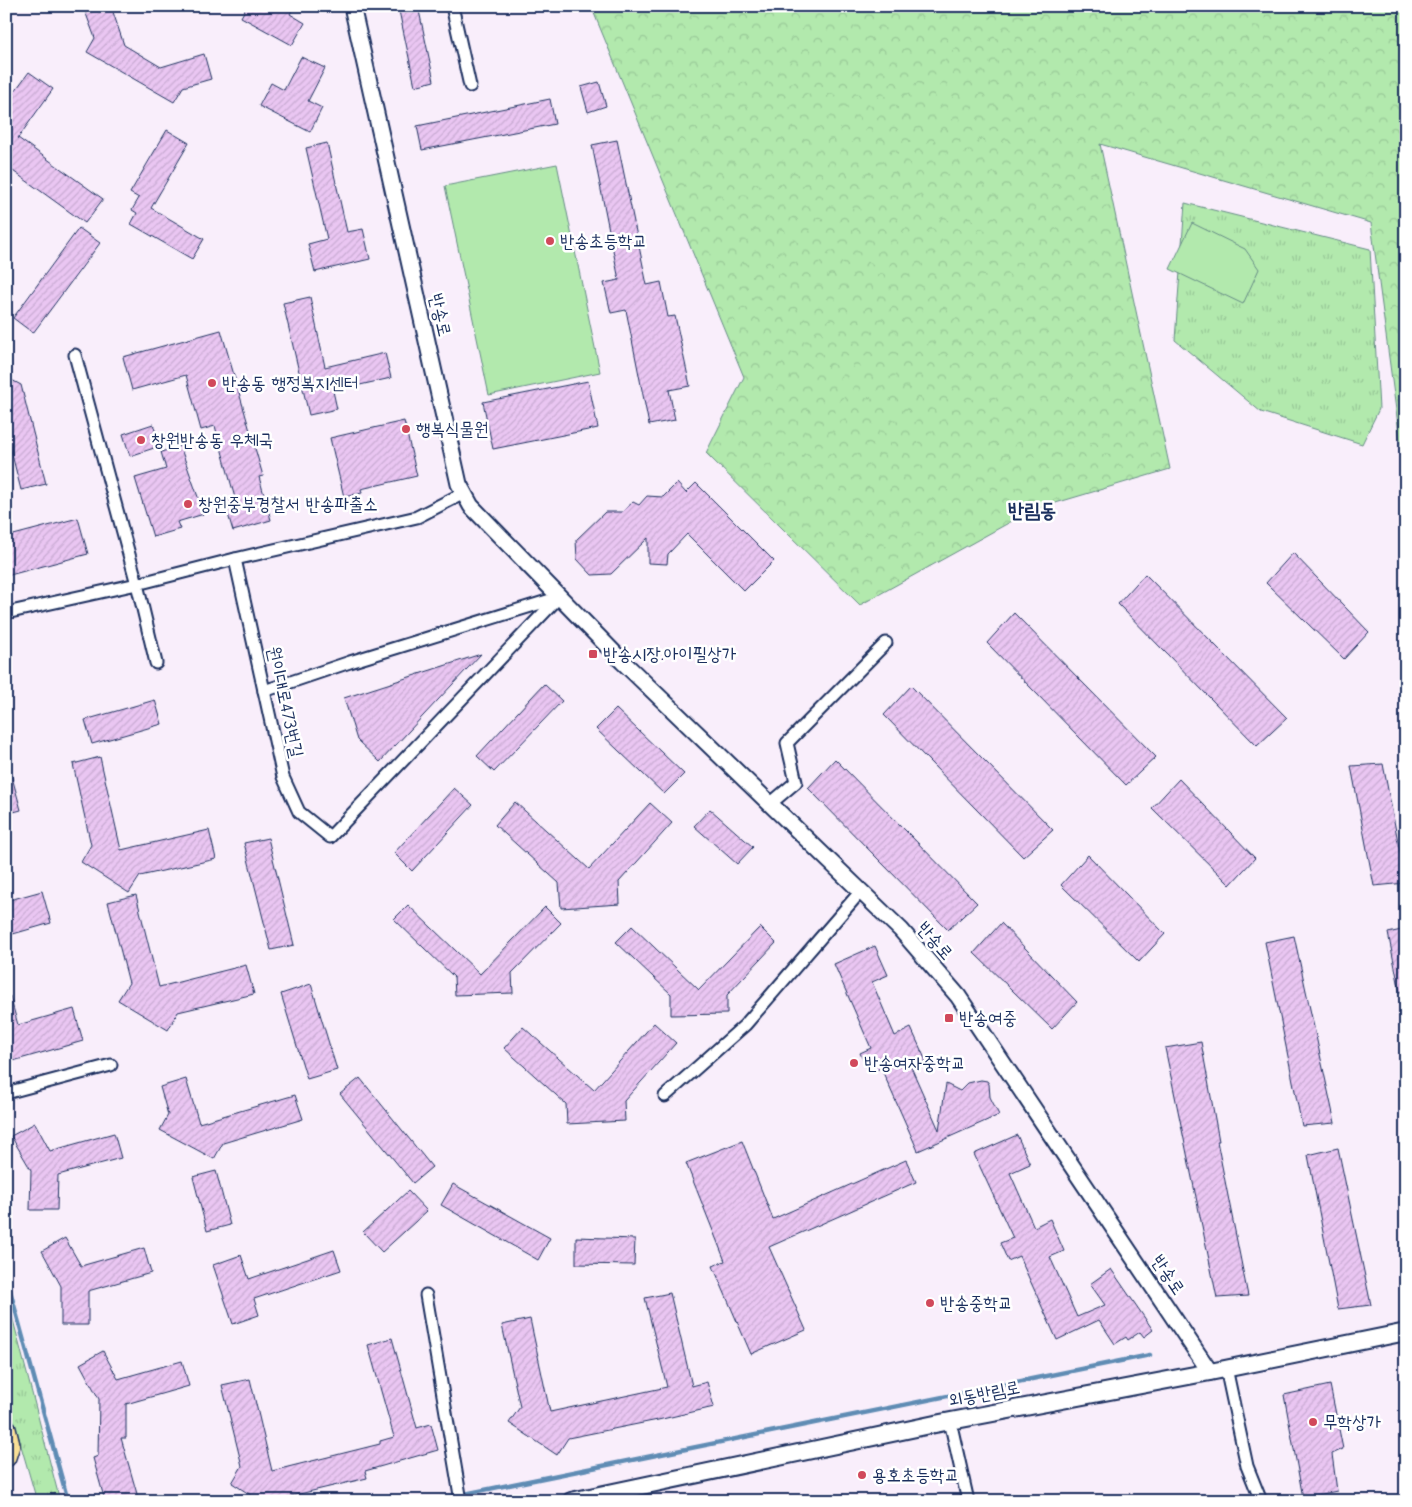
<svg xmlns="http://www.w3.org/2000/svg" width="1412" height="1507" viewBox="0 0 1412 1507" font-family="'Comic Neue','Poor Story',sans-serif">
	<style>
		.grass { fill: url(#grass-tufts); stroke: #668c86 }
		.forest { fill: url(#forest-crowns); stroke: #668c86 }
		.pitch { fill: #b2e9ad; stroke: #668c86 }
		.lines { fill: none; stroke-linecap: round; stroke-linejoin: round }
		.stream { stroke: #5f8cb4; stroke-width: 4.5 }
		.building { fill: url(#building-hatch); stroke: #1b2f5e }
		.minor-casing { stroke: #1b2f5e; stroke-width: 15 }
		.tertiary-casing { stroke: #1b2f5e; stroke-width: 19 }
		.secondary-casing { stroke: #1b2f5e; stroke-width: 20 }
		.primary-casing { stroke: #1b2f5e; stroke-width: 22 }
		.minor { stroke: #fff; stroke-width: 11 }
		.tertiary { stroke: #fff; stroke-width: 15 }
		.secondary { stroke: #fff; stroke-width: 16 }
		.primary { stroke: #f9df96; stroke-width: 19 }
		.poi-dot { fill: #d1495b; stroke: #fff; stroke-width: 2 }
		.labels { text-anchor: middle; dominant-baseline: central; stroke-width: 5; stroke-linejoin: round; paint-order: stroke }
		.poi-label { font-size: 18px; fill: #1b2f5e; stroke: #fff; text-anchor: start }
		.street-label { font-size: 18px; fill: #1b2f5e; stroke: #fff }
		.quarter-label { font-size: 20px; font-weight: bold; fill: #1b2f5e; stroke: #fff }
	</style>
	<defs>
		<pattern id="grass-tufts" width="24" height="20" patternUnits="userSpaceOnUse" patternTransform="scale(1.25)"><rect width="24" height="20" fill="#b2e9ad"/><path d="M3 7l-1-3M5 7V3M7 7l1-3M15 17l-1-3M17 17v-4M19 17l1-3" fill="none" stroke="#98c897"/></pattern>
		<pattern id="forest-crowns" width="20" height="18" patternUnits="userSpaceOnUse" patternTransform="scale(1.25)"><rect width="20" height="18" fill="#b2e9ad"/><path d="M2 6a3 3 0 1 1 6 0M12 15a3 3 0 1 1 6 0" fill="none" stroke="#98c897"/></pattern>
		<pattern id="building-hatch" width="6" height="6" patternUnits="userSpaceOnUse" patternTransform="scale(1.25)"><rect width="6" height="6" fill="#eac6f2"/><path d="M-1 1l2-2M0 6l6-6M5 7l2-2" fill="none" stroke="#c8aad2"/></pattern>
	</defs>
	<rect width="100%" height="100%" fill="#f9eefb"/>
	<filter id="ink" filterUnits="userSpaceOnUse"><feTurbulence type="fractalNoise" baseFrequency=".02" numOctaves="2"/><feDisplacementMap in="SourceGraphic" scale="10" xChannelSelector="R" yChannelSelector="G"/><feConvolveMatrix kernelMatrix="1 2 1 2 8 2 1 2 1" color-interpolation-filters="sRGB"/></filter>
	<g filter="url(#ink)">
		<!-- grass -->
		<g class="grass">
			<path d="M1185,203L1370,249L1379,409L1362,444L1261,412L1175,340Z"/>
			<path d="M6,1293L60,1501H37L6,1394Z"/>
		</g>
		<!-- forest -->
		<path class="forest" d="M591,6H1406V485L1371,223L1100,144L1170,469L1032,510L860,605L706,453L744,377Z"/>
		<!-- pitch -->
		<g class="pitch">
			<path d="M557,164L600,372L489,395L445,186Z"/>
			<path d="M1192,223L1245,249L1259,269L1243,304L1170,269Z"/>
		</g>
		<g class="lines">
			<!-- stream -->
			<g class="stream">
				<path d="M6,1276L68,1501"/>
				<path d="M430,1501L1150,1355"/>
			</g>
		</g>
		<!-- building -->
		<g class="building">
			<path d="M99,6H111L124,45L161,67L204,54L211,79L183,87L174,102L87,52L95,38L85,11Z"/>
			<path d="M247,6H294L290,14L305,23L292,45L241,17Z"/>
			<path d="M398,6H418L434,81L415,86Z"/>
			<path d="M301,57L325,68L308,101L322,108L310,132L259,106L271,83L284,90Z"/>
			<path d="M29,72L53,89L18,138L103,199L85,223L6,166V103Z"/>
			<path d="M599,82L606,106L588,112L581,87Z"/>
			<path d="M550,99L555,124L422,150L417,126Z"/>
			<path d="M167,130L189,143L151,208L204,239L192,259L131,224L137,213L132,210L139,198L130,193Z"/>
			<path d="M617,140L647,285L661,282L668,317L675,316L690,386L669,390L675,420L649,425L626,310L611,313L604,283L619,280L592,145Z"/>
			<path d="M327,143L347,232L363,229L370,259L315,272L308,244L327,239L306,148Z"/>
			<path d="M79,228L100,243L33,333L13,318Z"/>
			<path d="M310,297L325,367L385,353L391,378L333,391L337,409L309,415L283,303Z"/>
			<path d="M221,330L263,476L259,477L271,520L233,531L224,501L235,498L215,426L201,430L186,375L132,390L123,357Z"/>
			<path d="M6,377L21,385L46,484L21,490L6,431Z"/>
			<path d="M588,381L598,428L493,449L483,402Z"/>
			<path d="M404,421L417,476L361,489L362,493L344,497L330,438Z"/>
			<path d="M153,424L160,446L130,456L123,434Z"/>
			<path d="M180,446L204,514L177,522L180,529L153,537L135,478L166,469L161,452Z"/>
			<path d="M677,483L686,493L696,483L774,561L744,591L687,534L668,554L667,564L648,563V538L611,574L592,575L577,559L576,540L605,512H622L633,502L639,505L647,496L663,497Z"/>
			<path d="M78,518L88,554L6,576V537Z"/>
			<path d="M1293,553L1369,632L1344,659L1266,583Z"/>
			<path d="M1145,574L1287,718L1257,746L1118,604Z"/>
			<path d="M1014,613L1156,757L1126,785L987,643Z"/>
			<path d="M481,654L380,762L357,740L344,698Z"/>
			<path d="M544,684L562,701L494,772L477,756Z"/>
			<path d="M911,686L1053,830L1023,857L884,715Z"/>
			<path d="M155,700L162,724L92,744L85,720Z"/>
			<path d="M616,709L684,774L664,794L596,729Z"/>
			<path d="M100,757L121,850L209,830L216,859L140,876L129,893L81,862L91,845L73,764Z"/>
			<path d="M835,759L977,903L948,930L808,788Z"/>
			<path d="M1383,764L1406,883L1374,886L1351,766Z"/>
			<path d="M10,770L21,810L6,814V771Z"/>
			<path d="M1179,779L1255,858L1230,885L1152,808Z"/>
			<path d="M454,788L473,805L412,871L394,853Z"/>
			<path d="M515,802L589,869L650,803L672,823L619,882L620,904L561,908L559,883L495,825Z"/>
			<path d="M710,809L753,847L737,864L694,826Z"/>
			<path d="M268,838L294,945L271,950L244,843Z"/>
			<path d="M1088,855L1165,934L1139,962L1061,885Z"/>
			<path d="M42,891L51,923L6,936V901Z"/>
			<path d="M136,895L159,987L246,965L254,994L178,1012L168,1030L118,1000L129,983L108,902Z"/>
			<path d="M408,905L480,974L545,907L561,923L512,973L513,993L455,995L454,977L394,919Z"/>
			<path d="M1001,923L1077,1002L1052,1029L974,953Z"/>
			<path d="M632,926L699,990L760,927L776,943L727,995V1014L671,1015V994L616,942Z"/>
			<path d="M1406,929V991L1400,992L1388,933Z"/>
			<path d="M1294,936L1335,1123L1302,1126L1265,942Z"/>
			<path d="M875,946L888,975L872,982L895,1036L911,1028L926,1061L911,1067L939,1130L946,1084L960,1091L968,1083L981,1080L987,1081L989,1084L990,1097L999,1115L918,1151L881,1068L869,1073L860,1053L871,1048L834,964Z"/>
			<path d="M311,984L337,1070L307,1079L281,994Z"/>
			<path d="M10,996L18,1025L74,1009L83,1041L6,1063V997Z"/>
			<path d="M654,1023L676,1043L624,1101L625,1121L567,1124L566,1104L504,1048L523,1027L594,1090Z"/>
			<path d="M1201,1042L1219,1141H1217L1248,1296L1217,1298L1165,1048Z"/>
			<path d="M360,1078L432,1167L413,1183L340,1094Z"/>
			<path d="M186,1079L199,1123L295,1095L303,1119L223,1143L214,1159L160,1130L168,1115L160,1087Z"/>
			<path d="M35,1123L50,1151L114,1133L121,1158L58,1175L57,1210H30L31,1170L11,1136Z"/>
			<path d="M1017,1135L1030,1164L1010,1173L1034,1227L1050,1219L1064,1251L1050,1257L1077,1317L1105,1305L1090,1284L1111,1269L1153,1330L1144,1337L1140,1332L1128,1340L1126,1337L1115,1344L1099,1320L1057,1340L1019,1256L1008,1261L1000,1243L1013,1238L974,1154Z"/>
			<path d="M742,1141L773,1219L906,1160L916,1182L769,1247L806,1330L751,1354L713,1266L725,1261L686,1163Z"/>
			<path d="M1338,1148L1371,1305L1338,1309L1308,1155Z"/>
			<path d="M216,1171L230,1225L207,1231L193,1177Z"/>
			<path d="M453,1184L550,1238L538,1260L441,1205Z"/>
			<path d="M408,1191L427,1211L382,1252L363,1232Z"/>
			<path d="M576,1237L635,1239L634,1265L576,1264Z"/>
			<path d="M65,1238L81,1266L144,1248L151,1273L88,1291V1325H61V1286L42,1251Z"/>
			<path d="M334,1250L341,1270L254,1299L259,1315L233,1324L213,1265L241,1255L249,1279Z"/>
			<path d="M670,1293L692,1386L707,1382L714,1407L658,1420L568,1438L557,1455L509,1423L520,1407L502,1325L530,1319L550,1412L667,1387L645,1298Z"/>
			<path d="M392,1338L417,1428L431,1424L438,1450L365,1471L367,1478L291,1496L288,1501H260L232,1483L242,1466L222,1385L250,1379L272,1471L380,1444V1441L394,1437L368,1345Z"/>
			<path d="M103,1351L118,1379L182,1361L189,1386L126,1404V1438H121L139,1501H105L93,1458L98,1456L99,1399L80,1364Z"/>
			<path d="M1330,1385L1343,1449L1332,1454L1337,1491L1303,1498L1284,1395Z"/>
		</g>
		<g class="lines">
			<!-- minor casing -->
			<g class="minor-casing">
				<g id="minor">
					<path d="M452,6L470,86"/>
					<path d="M75,355L137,584L156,663"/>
					<path d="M235,559L283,777L299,812L330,837L559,597"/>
					<path d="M6,613L137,584L235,559L417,517L464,493"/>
					<path d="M264,691L350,662L557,598"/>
					<path d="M770,804L796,782L787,743L886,643"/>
					<path d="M6,1093L111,1065"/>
					<path d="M665,1096L745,1025L861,891"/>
					<path d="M426,1295L461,1501"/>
					<path d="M1226,1368L1247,1466L1261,1501"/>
					<path d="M950,1421L968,1501"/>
				</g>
			</g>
			<!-- tertiary casing -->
			<g class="tertiary-casing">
				<path id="tertiary" d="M352,6L459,484L471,506L623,662L901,930L958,996L1210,1372"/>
			</g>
			<!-- secondary casing -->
			<g class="secondary-casing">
				<path id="secondary" d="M571,1501L935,1424L1210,1372L1406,1332"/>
			</g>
			<!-- primary casing -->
			<g class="primary-casing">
				<path id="primary" d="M6,1429L10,1445L6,1457"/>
			</g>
			<!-- minor -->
			<use href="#minor" class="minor"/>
			<!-- tertiary -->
			<use href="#tertiary" class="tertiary"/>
			<!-- secondary -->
			<use href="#secondary" class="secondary"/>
			<!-- primary -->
			<use href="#primary" class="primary"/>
		</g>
	</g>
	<!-- markers -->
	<g class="poi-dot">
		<circle cx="550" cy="241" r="5"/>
		<circle cx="212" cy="383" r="5"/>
		<circle cx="406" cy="429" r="5"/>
		<circle cx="141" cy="440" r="5"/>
		<circle cx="188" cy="504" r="5"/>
		<rect x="588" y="649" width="10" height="10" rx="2.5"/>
		<rect x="944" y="1013" width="10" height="10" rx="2.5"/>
		<circle cx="854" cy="1063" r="5"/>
		<circle cx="930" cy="1303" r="5"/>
		<circle cx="1313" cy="1422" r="5"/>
		<circle cx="862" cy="1475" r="5"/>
	</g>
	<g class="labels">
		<!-- poi labels -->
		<g class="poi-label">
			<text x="560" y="241">반송초등학교</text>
			<text x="222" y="383">반송동 행정복지센터</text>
			<text x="416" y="429">행복식물원</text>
			<text x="151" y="440">창원반송동 우체국</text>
			<text x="198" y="504">창원중부경찰서 반송파출소</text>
			<text x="603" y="654">반송시장.아이필상가</text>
			<text x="959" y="1018">반송여중</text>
			<text x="864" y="1063">반송여자중학교</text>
			<text x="940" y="1303">반송중학교</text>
			<text x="1323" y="1422">무학상가</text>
			<text x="872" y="1475">용호초등학교</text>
		</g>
		<!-- street labels -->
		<g class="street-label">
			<text transform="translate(440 315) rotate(77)">반송로</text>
			<text transform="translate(285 702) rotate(78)">원이대로473번길</text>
			<text transform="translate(935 941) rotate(49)">반송로</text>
			<text transform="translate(1168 1275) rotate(56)">반송로</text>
			<text transform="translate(984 1394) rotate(-11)">외동반림로</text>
		</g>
		<!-- quarter labels -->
		<g class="quarter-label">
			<text x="1032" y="510">반림동</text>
		</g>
	</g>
	<!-- margin -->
	<rect width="1412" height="1507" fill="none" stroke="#fff" stroke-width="25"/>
	<rect x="12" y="12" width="1387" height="1482" fill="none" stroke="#1b2f5e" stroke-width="2" filter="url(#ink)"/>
</svg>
